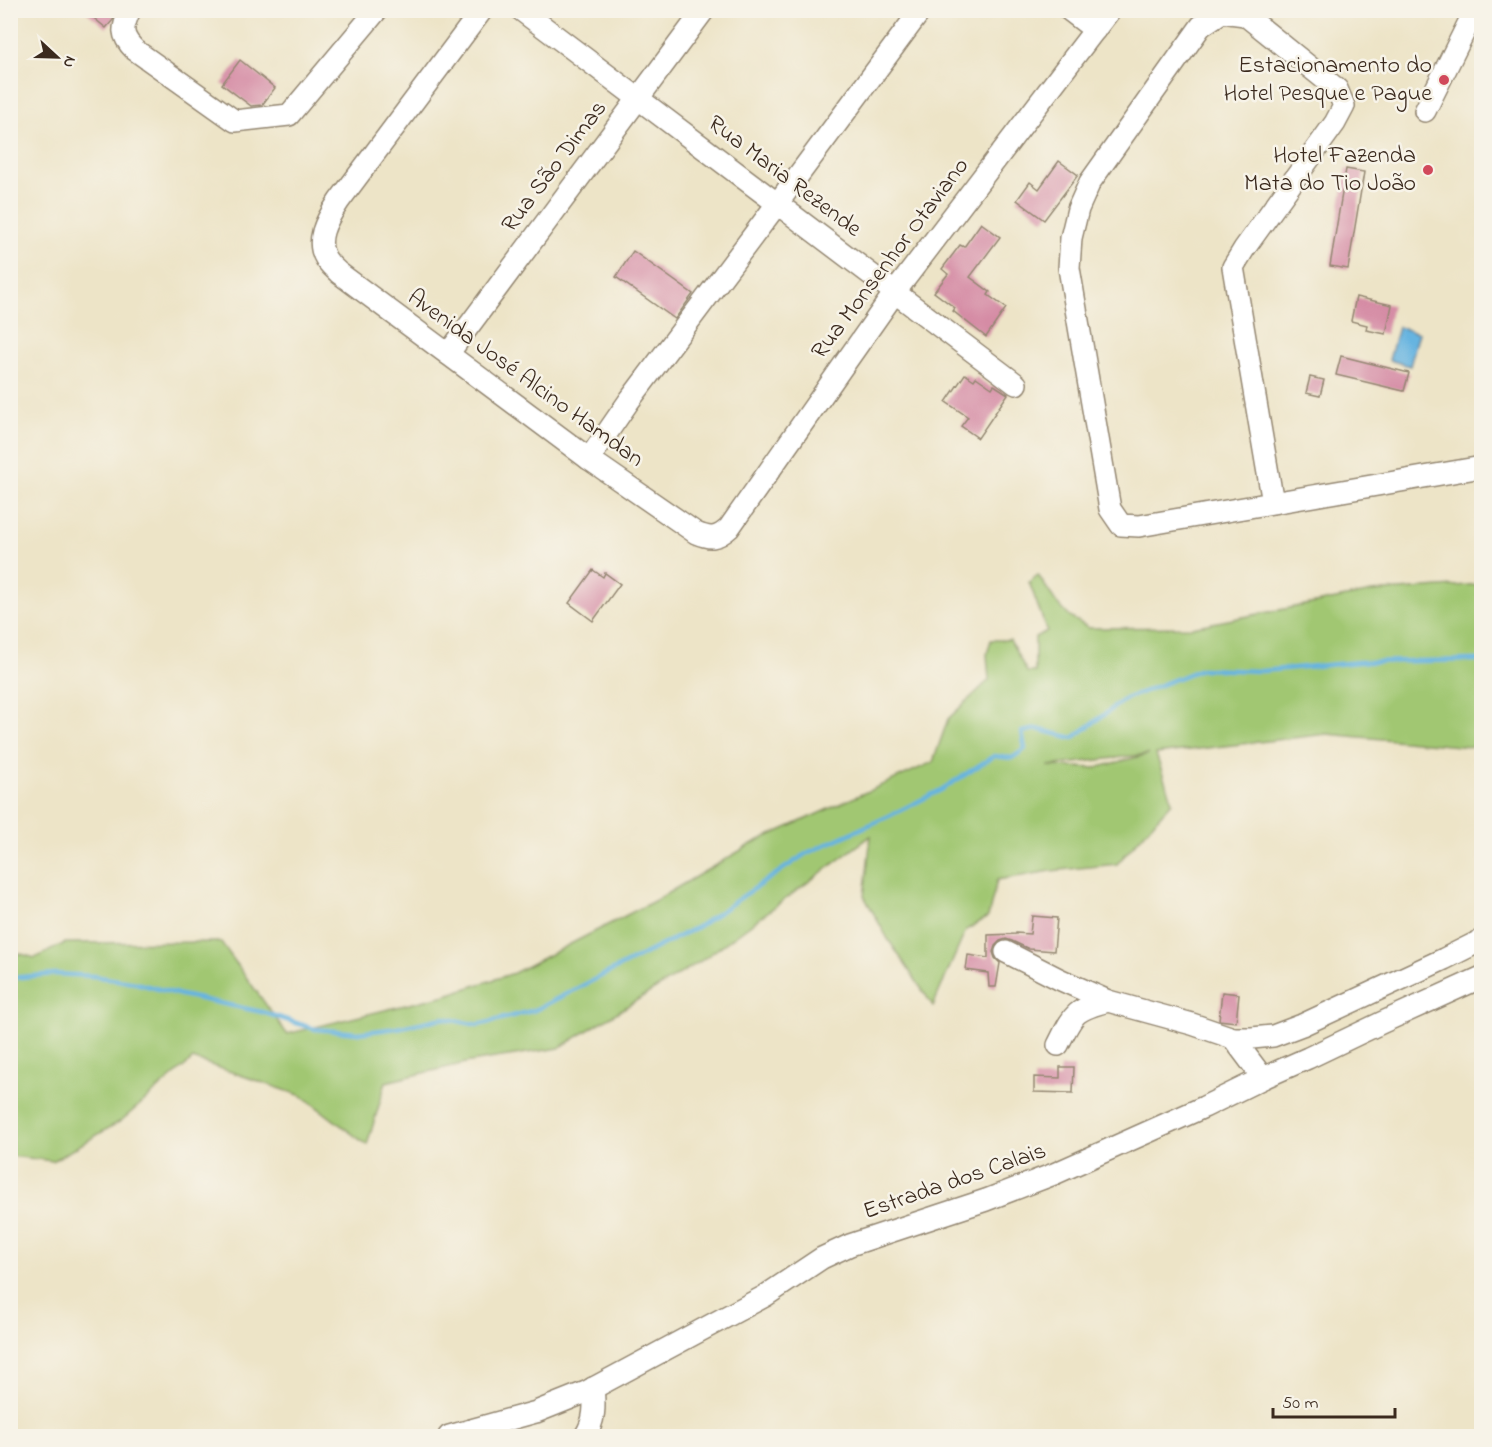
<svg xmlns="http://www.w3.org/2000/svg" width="1492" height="1447" viewBox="0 0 1492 1447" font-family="'Indie Flower',sans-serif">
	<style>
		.green { fill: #a1c772; stroke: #6e7848; stroke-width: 1.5; fill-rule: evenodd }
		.water { fill: #66b4e0; stroke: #506f7f; stroke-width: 1.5 }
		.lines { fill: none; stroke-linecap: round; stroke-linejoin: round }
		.stream { stroke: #66b4e0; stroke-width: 4.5 }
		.building { fill: #d58ca5 }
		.minor-casing { stroke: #948772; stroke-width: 24 }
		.minor { stroke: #fff; stroke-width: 21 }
		.poi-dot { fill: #d1495b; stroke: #f7f3e8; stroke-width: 2 }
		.labels { text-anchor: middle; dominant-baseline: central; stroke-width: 5; stroke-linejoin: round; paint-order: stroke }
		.poi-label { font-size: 24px; fill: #3b2a1e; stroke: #f7f3e8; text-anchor: end }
		.street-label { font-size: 24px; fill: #3b2a1e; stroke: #f7f3e8 }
	</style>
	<rect width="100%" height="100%" fill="#f7f3e8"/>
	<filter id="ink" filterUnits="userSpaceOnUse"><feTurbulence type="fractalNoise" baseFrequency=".0167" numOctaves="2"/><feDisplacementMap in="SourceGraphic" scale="12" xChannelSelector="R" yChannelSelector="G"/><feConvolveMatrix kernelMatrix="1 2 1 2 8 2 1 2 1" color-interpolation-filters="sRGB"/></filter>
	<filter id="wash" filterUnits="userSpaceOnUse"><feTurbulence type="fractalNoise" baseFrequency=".008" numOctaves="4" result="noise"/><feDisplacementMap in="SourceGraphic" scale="24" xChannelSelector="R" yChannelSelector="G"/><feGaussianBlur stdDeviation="1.35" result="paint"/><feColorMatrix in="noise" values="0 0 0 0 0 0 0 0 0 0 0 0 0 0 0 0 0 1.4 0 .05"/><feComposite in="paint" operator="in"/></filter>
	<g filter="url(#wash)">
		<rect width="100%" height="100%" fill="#ede4c7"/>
		<!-- green -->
		<path class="green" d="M1038,575L1056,602L1070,617L1089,628L1192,627L1372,592L1481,584V748L1327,734L1156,754L1172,802L1117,864L1051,871L997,880L988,917L966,930L933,1006L888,939L864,896L871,836L701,961L559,1048L470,1062L386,1082L367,1145L302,1096L193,1059L121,1121L53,1161L11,1156V951L35,958L65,943L221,942L287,1034L446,995L514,973L656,900L755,842L933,762L948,719L989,680L987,654L991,640H1010L1027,672H1035V637L1047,631L1029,582ZM1149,754L1095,768L1048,766Z"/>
		<!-- water -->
		<path class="water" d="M1398,327L1419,333L1410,366L1389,360Z"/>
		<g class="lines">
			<!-- stream -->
			<path class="stream" d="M10,978L55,974L93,976L136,983L181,995L262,1012L315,1029L358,1033L397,1028L443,1018L478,1025L535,1010L699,926L807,853L889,816L941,790L994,756L1012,758L1025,749L1022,732L1037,729L1073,738L1125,699L1201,669L1262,671L1359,662L1482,660"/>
		</g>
		<g id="blocks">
			<!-- building -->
			<g class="building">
				<path d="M84,10H116L113,20L106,28Z"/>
				<path d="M240,60L275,88L262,105L251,106L222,84Z"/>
				<path d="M1059,161L1078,175L1044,220L1017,200L1030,182L1039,189Z"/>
				<path d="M1346,169L1364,172L1348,269L1330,266Z"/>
				<path d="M981,223L1000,237L970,277L990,292L988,295L1006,308L986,337L953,311L955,308L934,292L948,274L942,269L960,245L964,247Z"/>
				<path d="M633,251L693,294L675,319L616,277Z"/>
				<path d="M1356,297L1392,305L1386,334L1366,330L1367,325L1351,321Z"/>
				<path d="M1341,356L1409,373L1404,391L1336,375Z"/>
				<path d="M965,374L974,380L976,377L992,388L994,385L1008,394L978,438L961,426L968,417L946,402Z"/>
				<path d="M1310,377L1324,380L1320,396L1306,393Z"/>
				<path d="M593,570L603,577L605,573L620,584L593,621L569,603Z"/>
				<path d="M1032,916L1057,918L1054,951L1029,949L1012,941L1006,939L1000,941L995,946L993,952L995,958L1000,963L996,987H989L988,973L966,970L968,955L988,958V935L1016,934V933L1030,934Z"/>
				<path d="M1222,992L1239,994L1236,1022L1219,1020Z"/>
				<path d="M1060,1067H1074L1073,1093L1034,1092V1077L1060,1078Z"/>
			</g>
		</g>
	</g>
	<g filter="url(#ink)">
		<use href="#blocks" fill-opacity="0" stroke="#948772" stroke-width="1.5"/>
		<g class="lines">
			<!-- minor casing -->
			<g class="minor-casing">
				<g id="minor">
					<path d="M130,10C122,28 120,35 135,50L235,121L289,115L377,10"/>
					<path d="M482,10L339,201C327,219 312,243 329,263C332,267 336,270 339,273L589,459L696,533C710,539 717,539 729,528L895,292L1110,10"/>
					<path d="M521,10L1016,384"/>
					<path d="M1069,10L1095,30"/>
					<path d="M1425,111L1475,10"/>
					<path d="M448,354L704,10"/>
					<path d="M589,459L629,401L777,204L921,10"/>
					<path d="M1273,503L1233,267L1244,249L1335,123L1344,106L1337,89L1245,15L1222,12L1201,26L1090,182L1078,209L1071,238L1069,268L1110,509L1121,525L1139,526L1482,467"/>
					<path d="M1006,952L1059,979L1108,1001L1192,1024L1233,1038H1252L1273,1036L1302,1025L1444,959L1482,940"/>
					<path d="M1233,1038L1263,1078"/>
					<path d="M1058,1045C1074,1013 1074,1010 1108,1001"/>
					<path d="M449,1436L536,1412L586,1392L765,1296L822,1258L850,1245L986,1200L1054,1174L1204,1107L1263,1078L1308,1058L1381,1023L1482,977"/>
					<path d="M585,1436C595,1421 595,1406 593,1388"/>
				</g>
			</g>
			<!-- minor -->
			<use href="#minor" class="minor"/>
		</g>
	</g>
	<!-- markers -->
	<g class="poi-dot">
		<circle cx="1444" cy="80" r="6"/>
		<circle cx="1428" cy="170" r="6"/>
	</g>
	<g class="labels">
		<!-- poi labels -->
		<g class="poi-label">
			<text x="1432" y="66">Estacionamento do<tspan x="1432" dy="28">Hotel Pesque e Pague</tspan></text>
			<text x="1416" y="156">Hotel Fazenda<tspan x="1416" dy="28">Mata do Tio João</tspan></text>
		</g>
		<!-- street labels -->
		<g class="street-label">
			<text transform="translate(555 167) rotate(-53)">Rua São Dimas</text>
			<text transform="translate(784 177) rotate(37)">Rua Maria Rezende</text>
			<text transform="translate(891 259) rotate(-53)">Rua Monsenhor Otaviano</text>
			<text transform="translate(525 379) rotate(36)">Avenida José Alcino Hamdan</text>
			<text transform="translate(955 1182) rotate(-19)">Estrada dos Calais</text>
		</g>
	</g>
	<!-- margin -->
	<rect width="1492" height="1447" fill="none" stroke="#f7f3e8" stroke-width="36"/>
	<!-- north arrow -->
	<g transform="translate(57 57) rotate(112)" stroke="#f7f3e8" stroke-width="4.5" paint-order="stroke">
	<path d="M0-4.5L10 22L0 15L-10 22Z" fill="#3b2a1e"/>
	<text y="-9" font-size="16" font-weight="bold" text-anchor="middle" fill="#3b2a1e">N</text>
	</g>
	<!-- scale -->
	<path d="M1273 1408v9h122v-9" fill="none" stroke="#3b2a1e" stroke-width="3"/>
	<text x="1282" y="1408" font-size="18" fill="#3b2a1e" stroke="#f7f3e8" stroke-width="4.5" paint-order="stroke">50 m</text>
</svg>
